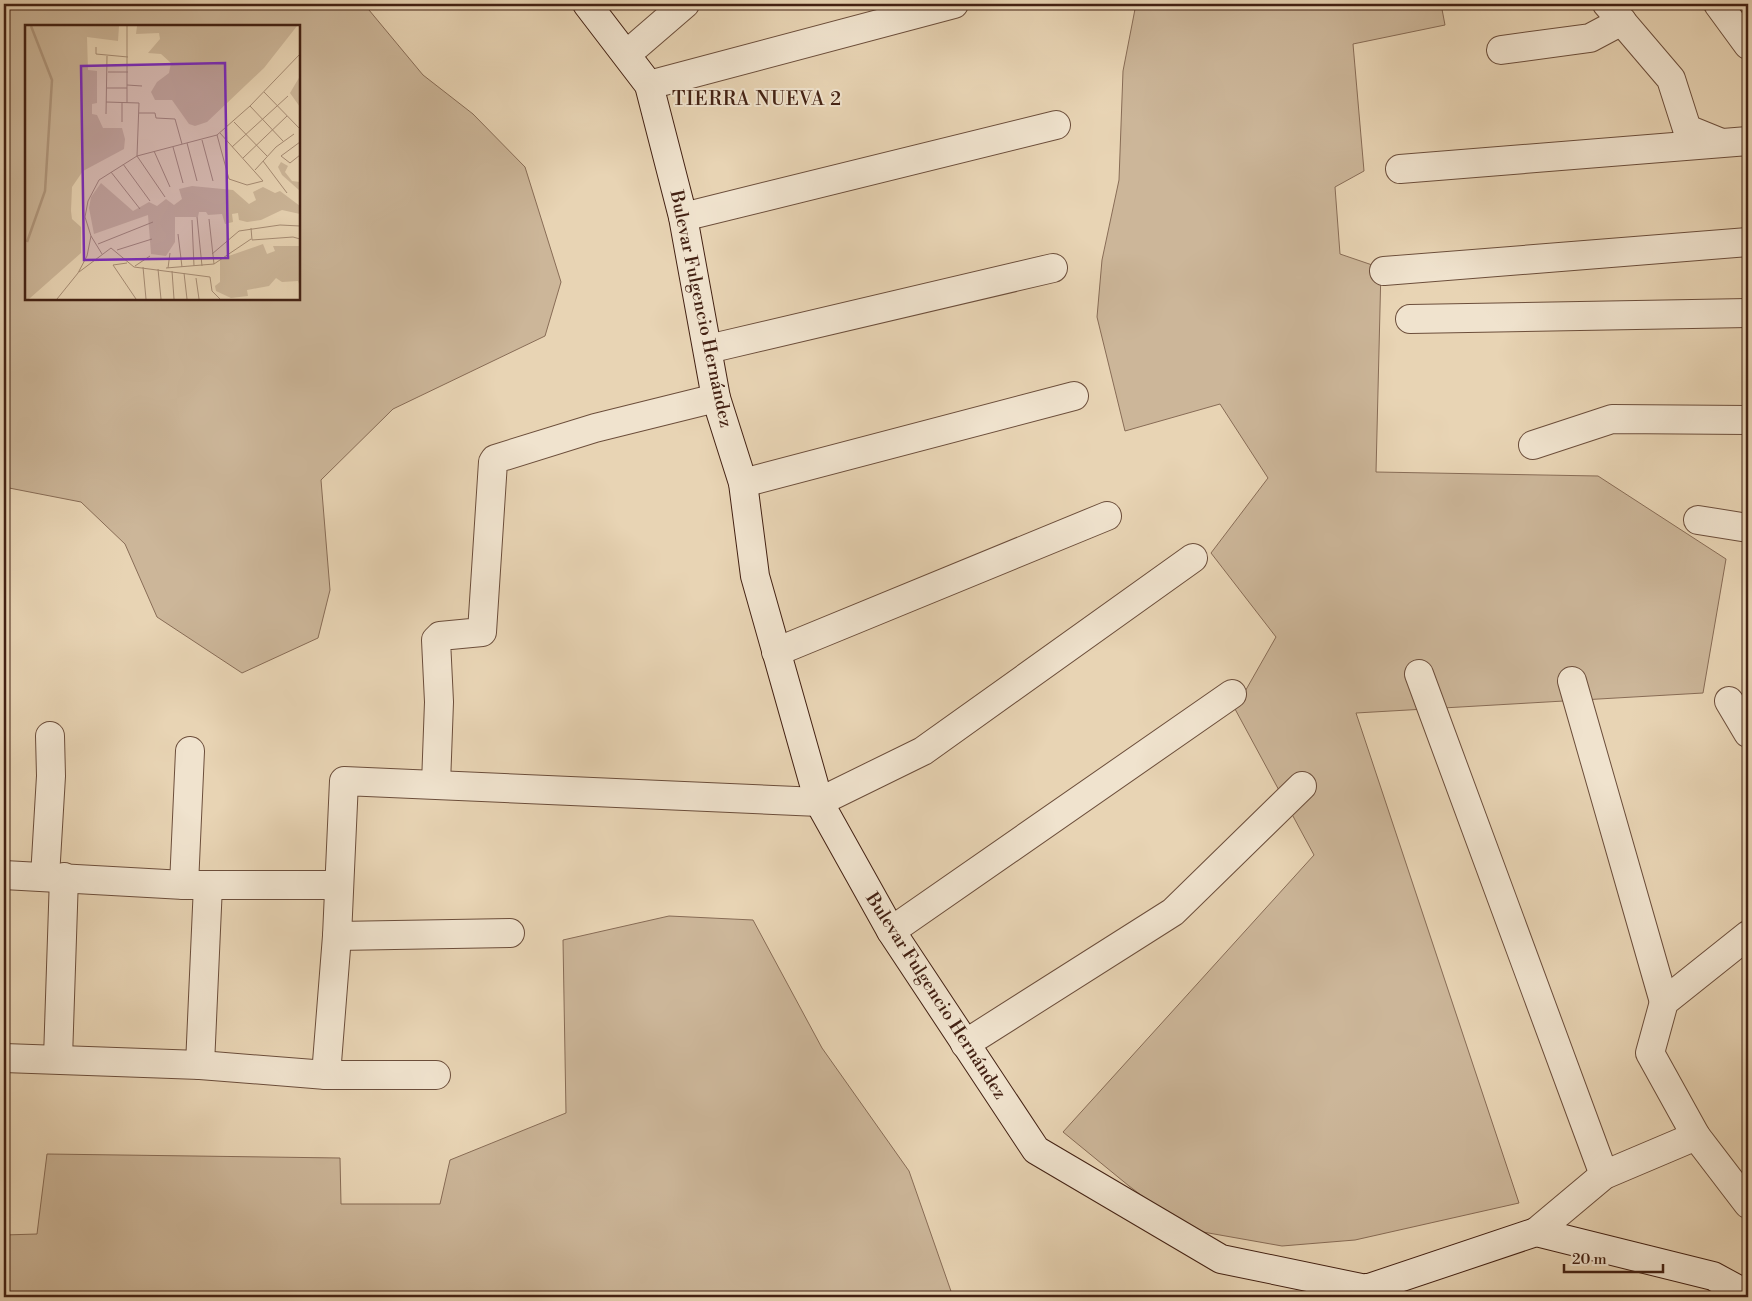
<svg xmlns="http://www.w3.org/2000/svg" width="1752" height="1301" viewBox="0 0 1752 1301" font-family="'Libre Bodoni',serif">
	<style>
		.green { fill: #ccb699; stroke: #886c56; fill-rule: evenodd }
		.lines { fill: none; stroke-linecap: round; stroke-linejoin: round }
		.street-casing { stroke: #6c4e3b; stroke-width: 30 }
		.secondary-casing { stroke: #432113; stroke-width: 30 }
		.street { stroke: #f0e3ce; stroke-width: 28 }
		.secondary { stroke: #f0e3ce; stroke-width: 28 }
		.labels { text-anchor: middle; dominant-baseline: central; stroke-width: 4; stroke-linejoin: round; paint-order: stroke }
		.street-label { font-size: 18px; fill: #432113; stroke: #f0e3ce }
		.neighbourhood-label { font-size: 19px; letter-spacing: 1px; fill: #432113; stroke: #f0e3ce }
		.inset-river { fill: none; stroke: #b0977d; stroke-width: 2.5 }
		.inset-road { fill: none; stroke: #a68c74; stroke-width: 1 }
		.view { fill: #7b2cbf; fill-opacity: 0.15; stroke: #7b2cbf; stroke-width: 2.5 }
		.inset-edge { fill: none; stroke: #432113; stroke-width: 2.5 }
	</style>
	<rect width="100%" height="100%" fill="#e8d4b4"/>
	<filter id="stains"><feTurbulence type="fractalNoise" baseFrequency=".004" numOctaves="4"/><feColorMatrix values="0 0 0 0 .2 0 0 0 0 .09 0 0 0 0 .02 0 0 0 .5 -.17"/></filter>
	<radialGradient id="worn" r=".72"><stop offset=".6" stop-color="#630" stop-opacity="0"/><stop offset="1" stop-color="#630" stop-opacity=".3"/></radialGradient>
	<!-- green -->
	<g class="green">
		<path d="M4,4H364L423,75L473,114L525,167L561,282L545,336L393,409L321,480L330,590L318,638L242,673L157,617L125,544L81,502L4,487ZM26,26H299V299H26Z"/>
		<path d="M1136,4H1441L1445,25L1353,44L1364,171L1335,187L1340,254L1381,268L1376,472L1598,476L1726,559L1703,693L1356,713L1519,1203L1355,1240L1282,1246L1186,1229L1129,1186L1063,1132L1314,855L1235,709L1276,637L1211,553L1268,478L1220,404L1125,431L1097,317L1102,260L1119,180L1123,71Z"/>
		<path d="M669,916L753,920L822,1048L909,1171L953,1297H4V1235L37,1234L47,1154L340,1158L341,1204H440L450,1160L566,1113L563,940Z"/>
	</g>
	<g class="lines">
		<!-- street casing -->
		<g class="street-casing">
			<g id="street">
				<path d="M1607,4L1671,79L1687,129L1719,142"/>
				<path d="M1718,4L1748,45"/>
				<path d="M1501,50L1590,38L1622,21"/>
				<path d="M627,54L685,4"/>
				<path d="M649,85L954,4"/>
				<path d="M1400,169L1748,141"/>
				<path d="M683,217L1056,125"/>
				<path d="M1384,271L1748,242"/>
				<path d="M1410,319L1748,313"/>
				<path d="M708,349L1053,268"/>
				<path d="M1533,445L1612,419L1748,420"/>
				<path d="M743,483L1074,396"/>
				<path d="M1698,520L1748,528"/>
				<path d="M776,652L1107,516"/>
				<path d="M1419,674L1604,1175"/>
				<path d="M1572,681L1664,1002"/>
				<path d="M1729,701L1748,733"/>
				<path d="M436,784L439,702L436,640L440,636L482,632L493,462L495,459L595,428L716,398"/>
				<path d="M4,875L184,885H339"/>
				<path d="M45,877L51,776L50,736"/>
				<path d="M184,885L190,751"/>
				<path d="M891,931L1232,694"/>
				<path d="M1748,935L1664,1002L1650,1053L1696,1136L1748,1204"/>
				<path d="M337,936L510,933"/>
				<path d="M965,1044L1173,912L1302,786"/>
				<path d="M4,1058L200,1065L326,1075H436"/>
				<path d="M58,1058L64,877"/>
				<path d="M200,1065L208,885"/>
				<path d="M326,1075L337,936L344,781L819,802L923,751L1193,558"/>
				<path d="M1536,1232L1604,1175L1696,1136"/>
			</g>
		</g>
		<!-- secondary casing -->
		<g class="secondary-casing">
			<path id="secondary" d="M587,4L649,85L683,217L716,398L743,483L755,576L819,802L891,931L1036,1150L1221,1259L1366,1289L1536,1232L1713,1276L1748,1295"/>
		</g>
		<!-- street -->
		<use href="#street" class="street"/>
		<!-- secondary -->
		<use href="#secondary" class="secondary"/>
	</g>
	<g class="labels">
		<!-- street labels -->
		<g class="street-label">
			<text transform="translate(701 309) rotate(78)">Bulevar Fulgencio Hernández</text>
			<text transform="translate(936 996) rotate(57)">Bulevar Fulgencio Hernández</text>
		</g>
		<!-- neighbourhood labels -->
		<g class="neighbourhood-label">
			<text x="757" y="99">TIERRA NUEVA 2</text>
		</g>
	</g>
	<!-- overview -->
	<g transform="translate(25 25)">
		<rect width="275" height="275" fill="#e8d4b4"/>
		<path d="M0,1H94L93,16L62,12L63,45L72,46V78L67,79V89L72,90L78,103H97L100,114L99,124L58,146L47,162L46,186L47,194L56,202V228L4,274H0ZM112,1H272L239,43L182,97L170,101L164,99L147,75H130L126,67L132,57L144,48L146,38L136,29L123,28L135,14L134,8L111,9ZM275,51V82L265,68ZM256,137L263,141L260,147L267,156L275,157V166L257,150L253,142ZM76,158L108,186L124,177L132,181L141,174L149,180L157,174L154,164L167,161L208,165L224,179L231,175L228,167L238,162L250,168L255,166L275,181V189L257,185L236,195L222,197L214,195L213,188L207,189L208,197L200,199L197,189L183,190L181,187H174L173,192H150V217L141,231L126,229L123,190L69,209L64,183L66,172ZM238,219L242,229L250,226L248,221H275V262L273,256L257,257L251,253L244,261L222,265L223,271L206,273L191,266L190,261L195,257V234Z" fill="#ccb699"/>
		<path class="inset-river" d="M2,217L20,166L27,55L6,1"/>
		<path class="inset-road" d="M102,1V78M71,22V29L103,32M83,47H103M102,60L117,61M82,63H102M239,67L275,104M81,77L114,78L112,131L140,172M97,78V97M225,81L258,116M114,88H130L131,93L150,94L157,119M81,89L82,31M209,97L242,131M192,110L204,154L222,160L238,156L195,108M177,115L188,156M275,117L256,131L265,138L275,130M162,118L172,156M148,122L158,158M207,122L263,71M129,126L145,162M218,133L262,91M238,136L262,168M98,139L125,176M230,145L251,122L269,109M86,147L115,184M172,192L177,241M184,194L189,239M167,195L169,241M226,203L227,215L268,212L275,214M153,209L157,242M66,211L77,229M73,219L128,197M92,225L127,214M187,229L214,206L255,200L275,201M102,238L88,240L111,274M110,241L125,231M118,242L121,274M141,243L189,239L226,214M143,243L145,228M133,244L136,274M147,246L149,274M54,247L86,223L109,242L185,252L187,266L195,274M159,248L162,274M171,253L174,274M32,274L53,248L62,231L66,211L60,192L63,176L74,155L112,131L192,110L225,81L275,29"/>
		<path class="view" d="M200,38L203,233L59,235L56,41Z"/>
		<rect width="275" height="275" class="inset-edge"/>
	</g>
	<!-- margin -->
	<rect width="1752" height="1301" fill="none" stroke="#e8d4b4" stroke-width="20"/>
	<rect x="5" y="5" width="1742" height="1291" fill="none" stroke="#432113" stroke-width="2.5"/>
	<rect x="10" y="10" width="1732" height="1281" fill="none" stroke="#432113"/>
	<!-- scale -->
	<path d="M1564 1264v8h99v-8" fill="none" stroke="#432113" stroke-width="2.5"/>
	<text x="1572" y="1264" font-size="15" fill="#432113" stroke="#f0e3ce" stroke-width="4" paint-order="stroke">20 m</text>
	<rect width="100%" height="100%" filter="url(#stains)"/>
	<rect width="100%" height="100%" fill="url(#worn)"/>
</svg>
